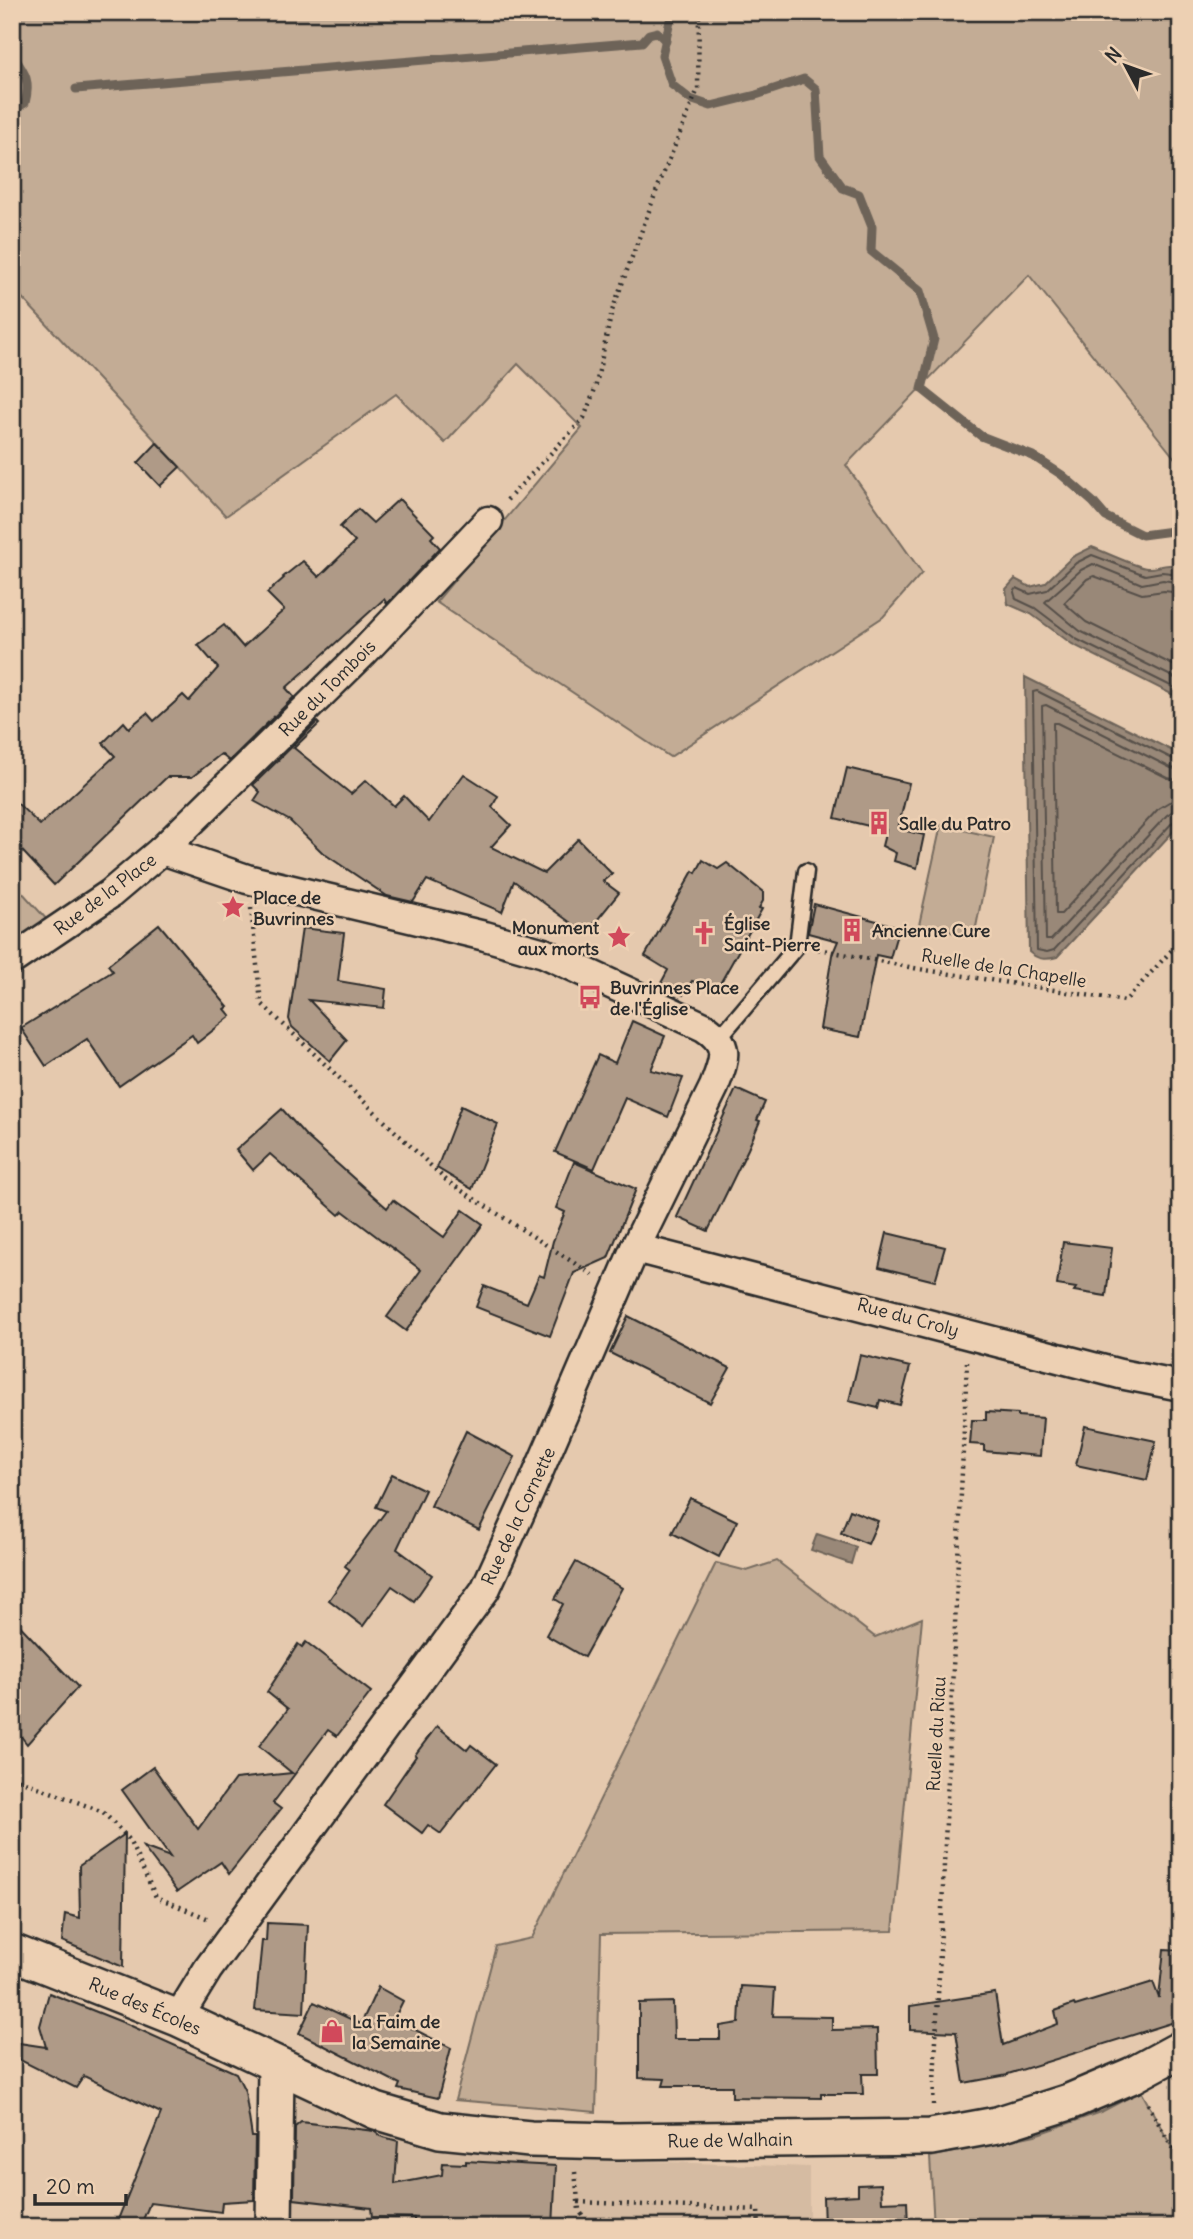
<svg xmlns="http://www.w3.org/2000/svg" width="1193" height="2239" viewBox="0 0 1193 2239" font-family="Delius,sans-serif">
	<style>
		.built { fill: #d5bba2 }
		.green { fill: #c3ac95; stroke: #776c60; stroke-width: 2 }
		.water { fill: #998878; stroke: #6d6359; stroke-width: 2 }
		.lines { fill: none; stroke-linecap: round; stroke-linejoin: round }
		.shore { stroke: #57504a; stroke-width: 2 }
		.stream { stroke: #6d6359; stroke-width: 9 }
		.building { fill: #af9a87; stroke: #2b2b2b; stroke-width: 2 }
		.service-casing { stroke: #2b2b2b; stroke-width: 19 }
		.minor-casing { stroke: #2b2b2b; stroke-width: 33 }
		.tertiary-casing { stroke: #2b2b2b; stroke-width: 40 }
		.path { stroke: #2b2b2b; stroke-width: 4.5; stroke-dasharray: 2 5; stroke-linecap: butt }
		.service { stroke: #edd0b3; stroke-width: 14 }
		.minor { stroke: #edd0b3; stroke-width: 28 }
		.tertiary { stroke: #edd0b3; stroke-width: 35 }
		.labels { text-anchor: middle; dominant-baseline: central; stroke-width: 5; stroke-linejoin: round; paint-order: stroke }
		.street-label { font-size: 18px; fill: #2b2b2b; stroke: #edd0b3 }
		.poi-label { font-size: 18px; font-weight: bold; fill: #2b2b2b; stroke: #edd0b3; text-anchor: start }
	</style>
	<rect width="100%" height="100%" fill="#e5c9ae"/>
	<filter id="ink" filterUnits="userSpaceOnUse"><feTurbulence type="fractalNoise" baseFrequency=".0143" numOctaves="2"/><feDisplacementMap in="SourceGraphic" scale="14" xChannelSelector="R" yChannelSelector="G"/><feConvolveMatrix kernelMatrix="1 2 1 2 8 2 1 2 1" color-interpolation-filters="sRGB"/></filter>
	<g filter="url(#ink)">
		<!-- built -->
		<path class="built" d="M285,2082L434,2146L608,2160L809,2167V2227H280Z"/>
		<!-- green -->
		<g class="green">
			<path d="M12,12H1181V466L1029,275L846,465L922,573L883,617L670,757L436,602L582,428L518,364L445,443L396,394L226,516L12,287Z"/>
			<path d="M941,825L994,837L974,937L919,925Z"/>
			<path d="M12,881L49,922L12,946Z"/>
			<path d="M777,1561L875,1637L922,1618L893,1931L601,1934L596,2112L455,2100L496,1946L532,1938L716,1563L747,1571Z"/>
			<path d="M1141,2091L1181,2164V2227H934L930,2157L1035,2135L1103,2111Z"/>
		</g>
		<!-- water -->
		<g class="water">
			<path d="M1092,547C1102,551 1139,568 1147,568C1159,569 1168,560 1181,569V699L1072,644L1031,614L1008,604L1006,589L1015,579L1030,587L1045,583L1072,557Z"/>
			<path d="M1025,677L1181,755V823L1057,957C1046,960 1038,960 1029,952Z"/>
			<path d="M817,1534L856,1547L851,1564L811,1550Z"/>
		</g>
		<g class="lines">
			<!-- shore -->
			<g class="shore">
				<path d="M1181,574L1162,572L1145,575L1092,555L1076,563L1047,590L1030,594L1017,588L1014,592L1016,599L1035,608L1076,639L1181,691"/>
				<path d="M1181,583L1163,580L1142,584L1093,564L1081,570L1045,602L1080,631L1181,681"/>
				<path d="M1181,593L1164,591L1142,594L1094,576L1087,579L1064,603L1086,622L1181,669"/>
				<path d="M1181,761L1175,760L1037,691L1033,692L1037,950L1047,952L1054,950L1173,822L1181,819"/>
				<path d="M1181,770L1171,768L1046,705L1042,706L1046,940H1051L1167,815L1173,811L1181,810"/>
				<path d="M1181,781L1168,778L1057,723H1053L1056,914H1061L1159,808L1169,802L1181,800"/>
			</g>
			<!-- stream -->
			<g class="stream">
				<path d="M672,12L662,56L672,85L690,99L711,106L756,95L804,79L816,89L820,156L843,188L859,194L872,227L871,251L920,291L934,339L922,389L981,436L1033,456L1062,475L1093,502L1106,517L1142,535L1172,531L1181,534"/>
				<path d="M12,54C25,73 31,80 25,103L12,111"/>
				<path d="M76,89L642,42L649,34L657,32L666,41"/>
			</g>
		</g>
		<!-- building -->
		<g class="building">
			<path d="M157,443L180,467L160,486L138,463Z"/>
			<path d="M399,499L434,535L431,538L440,548L387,604L384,599L286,688L294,697L229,761L221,754L192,777H167L54,885L12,840V798L40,825L115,756L103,743L124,722L129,728L147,713L154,721L183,695L189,701L218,668L198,645L224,625L243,647L284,610L267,593L284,578L283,577L303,561L319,577L355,542L340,527L358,509L373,523Z"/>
			<path d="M317,722L319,724L294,748L351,794L366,780L394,806L404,796L429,822L464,774L498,796L492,807L511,825L491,847L544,873L578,839L612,874L603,881L619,893L586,934L514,881L502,912L427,880L413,902L387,896L323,853L290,821L254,801L260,792L253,785Z"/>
			<path d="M847,768L909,783L898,829L924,835L917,868L894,861L896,853L882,846L886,830L835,818Z"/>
			<path d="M703,860L718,869L727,863L763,892V901L759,908L762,909L717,989L692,981L683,995L661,983L668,970L645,956L693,871L696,873Z"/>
			<path d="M814,904L899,927L890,958L876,955L860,1037L820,1029L832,955L838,941L808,933Z"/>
			<path d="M159,924L228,1007L225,1009L231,1016L197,1043L192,1035L119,1086L87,1039L46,1066L21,1028L113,971L108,965Z"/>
			<path d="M302,928L344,933L338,981L386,989L384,1008L309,1000L347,1040L330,1061L292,1027L289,1019Z"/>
			<path d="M632,1021L665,1036L651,1070L683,1078L668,1117L625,1098L594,1169L555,1152L598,1055L615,1063Z"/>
			<path d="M736,1089L765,1102L757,1120L760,1121L748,1149L708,1231L677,1217Z"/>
			<path d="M461,1106L498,1124L472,1189L437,1168Z"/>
			<path d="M282,1109L306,1136L387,1208L393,1200L444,1237L463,1210L483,1224L406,1331L387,1317L421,1270L343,1211L339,1215L270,1154L253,1170L236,1150Z"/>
			<path d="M574,1162L636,1189L608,1258L574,1273L550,1336L476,1307L484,1286L527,1303L539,1275L544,1277L553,1241L565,1212L556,1208Z"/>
			<path d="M887,1233L945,1247L935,1281L879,1267Z"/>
			<path d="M1063,1242L1112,1248L1106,1296L1074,1291L1076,1288L1057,1285Z"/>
			<path d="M628,1316L730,1368L710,1403L610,1353Z"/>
			<path d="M860,1355L910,1367L900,1405L880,1400L878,1408L849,1401Z"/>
			<path d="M986,1412L1018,1414V1416L1043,1418L1040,1456L984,1451V1445L970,1444L972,1420H986Z"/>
			<path d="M1085,1426L1156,1441L1147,1480L1076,1465Z"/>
			<path d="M466,1431L515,1457L479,1530L431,1506Z"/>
			<path d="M392,1474L425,1490L397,1549L432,1575L414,1601L392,1586L363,1626L329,1600L350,1570L345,1566L386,1511L376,1507Z"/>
			<path d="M690,1498L737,1521L719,1557L672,1533Z"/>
			<path d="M850,1510L878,1521L868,1544L841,1533Z"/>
			<path d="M576,1562L622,1588L584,1657L546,1635L563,1604L555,1599Z"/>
			<path d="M12,1617L78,1687L27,1744L12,1725Z"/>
			<path d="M306,1642L371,1692L337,1736L328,1730L273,1803L281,1809L229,1874L221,1862L177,1892L143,1847L170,1857L122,1790L153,1767L198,1829L235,1779L292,1773L259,1746L288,1709L267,1692L298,1644L302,1647Z"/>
			<path d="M437,1726L467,1750L471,1745L496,1764L441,1834L428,1825L422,1833L383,1804L416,1756L415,1755Z"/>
			<path d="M125,1834L123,1967L62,1941L65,1914L80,1918L79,1866Z"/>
			<path d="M267,1923L308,1925L304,2013L255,2010L262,1941H266Z"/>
			<path d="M1164,1949L1181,1950V2020L1008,2074V2075L964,2083L956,2032L910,2030V2006L995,1993L1003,2045L1058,2024L1055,2011L1074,2004L1075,2006L1153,1982L1159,1998Z"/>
			<path d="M741,1986L775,1988L773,2016L832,2017V2030L877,2029L878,2074H862L863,2094H821V2098L732,2097V2086H663L665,2079L639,2078V2003L673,2002L674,2039H720V2026L739,2023Z"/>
			<path d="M378,1987L403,2001L394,2019L451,2048L438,2098L398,2089L400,2084L299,2033L314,2002L361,2024Z"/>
			<path d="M49,1993L127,2024L236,2073L245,2091L252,2137H255L254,2200L222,2202L221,2212L150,2203L140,2227H115L161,2113L84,2076L76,2088L12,2056V2042L46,2047L40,2026Z"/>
			<path d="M301,2122L374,2131L380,2136L398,2141L395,2184L442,2175L443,2163L466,2164V2161L556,2166L553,2227H414V2218L372,2217L371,2208L294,2199L295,2127Z"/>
			<path d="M881,2184L882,2202L907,2201L908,2227H824L823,2197L858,2195V2185Z"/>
		</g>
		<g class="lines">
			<!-- service casing -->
			<g class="service-casing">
				<path id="service" d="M719,1038L797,946L806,871"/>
			</g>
			<!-- minor casing -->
			<g class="minor-casing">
				<g id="minor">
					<path d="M162,850L247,879L485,936L544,953L704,1027C732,1045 724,1060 714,1087L635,1248L531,1489L485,1590L208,1969L178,2018"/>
					<path d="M12,960L110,894L162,850L363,653L488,521"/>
					<path d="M635,1248L1120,1374L1181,1386"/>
				</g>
			</g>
			<!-- tertiary casing -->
			<g class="tertiary-casing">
				<g id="tertiary">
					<path d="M12,1952L178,2018L376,2111L440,2130L530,2139L618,2141L931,2137L997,2125L1069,2102L1133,2075L1181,2049"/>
					<path d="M274,2227L276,2065"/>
				</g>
			</g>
			<!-- path -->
			<g class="path">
				<path d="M507,500L584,418L595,389L612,311L656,192L698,89L699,12"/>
				<path d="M251,908L261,1003L448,1182L593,1275"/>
				<path d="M818,949L919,969L1125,1001L1181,940"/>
				<path d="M12,1777L103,1812L128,1838L156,1897L209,1919"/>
				<path d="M1148,2104L1181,2164"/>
				<path d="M933,2105L967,1362"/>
				<path d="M575,2172L579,2210L590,2227"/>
				<path d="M578,2202L758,2210L759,2227"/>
			</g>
			<!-- service -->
			<use href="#service" class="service"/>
			<!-- minor -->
			<use href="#minor" class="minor"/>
			<!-- tertiary -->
			<use href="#tertiary" class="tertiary"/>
		</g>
	</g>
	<!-- icons -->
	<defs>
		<g id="building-bare" transform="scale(1.89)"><path d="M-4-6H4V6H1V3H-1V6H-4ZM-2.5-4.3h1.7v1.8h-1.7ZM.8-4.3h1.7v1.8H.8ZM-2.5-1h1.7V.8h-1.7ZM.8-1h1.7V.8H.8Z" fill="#d1495b" stroke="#edd0b3" stroke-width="2.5" paint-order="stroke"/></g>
		<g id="sight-bare" transform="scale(1.89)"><path d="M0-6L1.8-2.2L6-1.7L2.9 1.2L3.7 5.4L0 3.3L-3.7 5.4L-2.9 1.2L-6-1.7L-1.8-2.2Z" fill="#d1495b" stroke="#edd0b3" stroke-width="2.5" paint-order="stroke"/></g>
		<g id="church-bare" transform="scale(1.89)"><path d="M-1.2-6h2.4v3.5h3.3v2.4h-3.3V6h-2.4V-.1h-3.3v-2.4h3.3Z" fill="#d1495b" stroke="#edd0b3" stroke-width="2.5" paint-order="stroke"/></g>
		<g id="bus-bare" transform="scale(1.89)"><path d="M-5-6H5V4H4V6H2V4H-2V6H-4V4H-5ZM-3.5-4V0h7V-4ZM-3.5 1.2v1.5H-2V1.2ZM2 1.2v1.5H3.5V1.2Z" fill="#d1495b" stroke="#edd0b3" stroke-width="2.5" paint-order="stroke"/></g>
		<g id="shop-bare" transform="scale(1.89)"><path d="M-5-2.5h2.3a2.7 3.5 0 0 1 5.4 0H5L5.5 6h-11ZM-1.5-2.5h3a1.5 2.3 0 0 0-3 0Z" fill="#d1495b" stroke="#edd0b3" stroke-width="2.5" paint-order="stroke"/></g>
	</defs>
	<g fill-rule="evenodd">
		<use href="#building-bare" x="879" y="823"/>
		<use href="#sight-bare" x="233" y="907"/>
		<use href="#building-bare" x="852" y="930"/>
		<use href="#church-bare" x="704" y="933"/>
		<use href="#sight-bare" x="619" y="937"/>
		<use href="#bus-bare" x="590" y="997"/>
		<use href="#shop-bare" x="332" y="2031"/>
	</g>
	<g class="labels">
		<!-- street labels -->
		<g class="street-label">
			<text transform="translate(327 688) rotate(-45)">Rue du Tombois</text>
			<text transform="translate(105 894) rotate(-37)">Rue de la Place</text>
			<text transform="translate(1004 968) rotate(9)">Ruelle de la Chapelle</text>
			<text transform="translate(908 1317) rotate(15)">Rue du Croly</text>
			<text transform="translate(518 1516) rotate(-65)">Rue de la Cornette</text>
			<text transform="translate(936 1734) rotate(-87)">Ruelle du Riau</text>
			<text transform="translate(145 2006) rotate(23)">Rue des Écoles</text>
			<text transform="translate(730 2140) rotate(-1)">Rue de Walhain</text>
		</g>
		<!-- poi labels -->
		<g class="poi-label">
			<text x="899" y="823">Salle du Patro</text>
			<text x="253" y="897">Place de<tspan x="253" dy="21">Buvrinnes</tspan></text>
			<text x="724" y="923">Église<tspan x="724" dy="21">Saint-Pierre</tspan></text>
			<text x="599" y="927" text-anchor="end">Monument<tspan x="599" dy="21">aux morts</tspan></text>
			<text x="872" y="930">Ancienne Cure</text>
			<text x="610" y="987">Buvrinnes Place<tspan x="610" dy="21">de l'Église</tspan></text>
			<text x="352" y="2021">La Faim de<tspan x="352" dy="21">la Semaine</tspan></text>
		</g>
	</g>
	<!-- margin -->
	<rect width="1193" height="2239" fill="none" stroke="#edd0b3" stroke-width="42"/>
	<rect x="21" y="21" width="1151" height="2197" fill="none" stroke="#2b2b2b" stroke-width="2.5" filter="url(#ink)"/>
	<!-- north arrow -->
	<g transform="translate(1126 66) rotate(311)" stroke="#edd0b3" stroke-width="5" paint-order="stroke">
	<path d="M0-5L12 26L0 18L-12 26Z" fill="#2b2b2b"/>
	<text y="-10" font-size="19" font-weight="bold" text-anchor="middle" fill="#2b2b2b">N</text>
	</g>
	<!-- scale -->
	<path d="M35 2194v10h91v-10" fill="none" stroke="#2b2b2b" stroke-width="3.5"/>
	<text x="46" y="2194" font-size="21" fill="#2b2b2b" stroke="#edd0b3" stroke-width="5" paint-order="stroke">20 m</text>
</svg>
